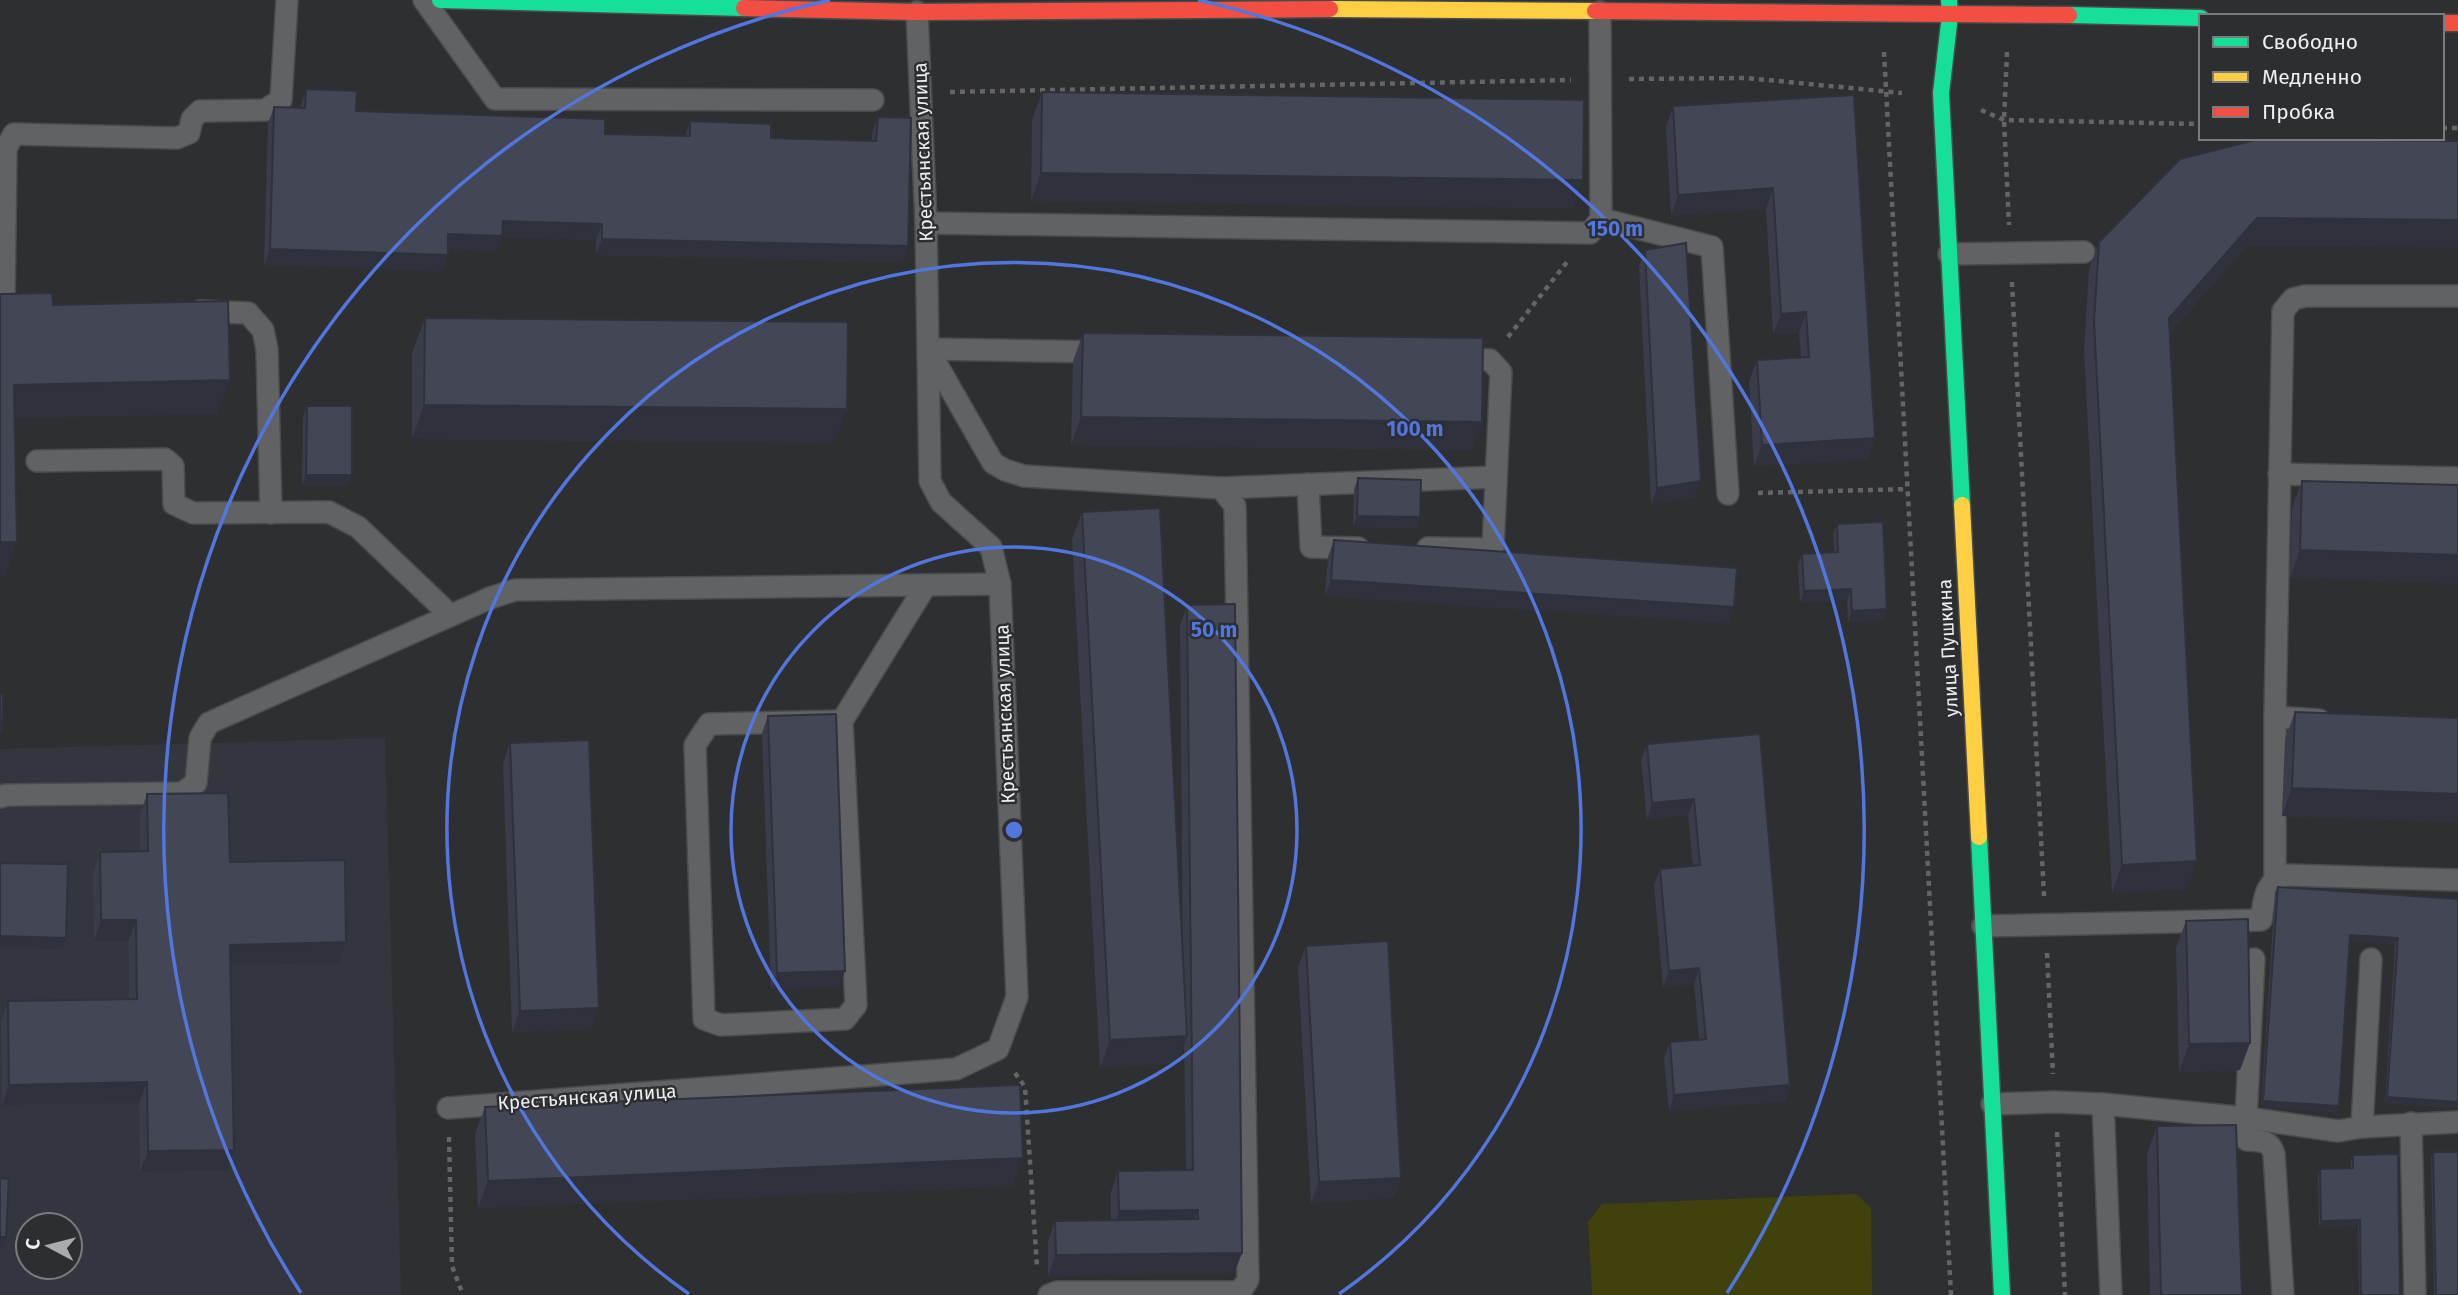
<svg xmlns="http://www.w3.org/2000/svg" width="2458" height="1295" viewBox="0 0 2458 1295" font-family="'Fira Sans',sans-serif">
	<style>
		.built { fill: #33363f; fill-rule: evenodd }
		.green { fill: #41410e }
		.lines { fill: none; stroke-linecap: round; stroke-linejoin: round }
		.lane-casing { stroke: #4a4b4c; stroke-width: 24 }
		.fast-casing { stroke: #4a4b4c; stroke-width: 19 }
		.slow-casing { stroke: #4a4b4c; stroke-width: 19 }
		.jam-casing { stroke: #4a4b4c; stroke-width: 19 }
		.path { stroke: #656567; stroke-width: 4.5; stroke-dasharray: 5 5; stroke-linecap: butt }
		.lane { stroke: #616263; stroke-width: 21 }
		.fast { stroke: #16e098; stroke-width: 16 }
		.slow { stroke: #ffcf43; stroke-width: 16 }
		.jam { stroke: #f24e42; stroke-width: 16 }
		.wall { fill: #3a3c49 }
		.shaded-wall { fill: #2f313c }
		.building { fill: #434655; stroke: #2f313c; stroke-width: 2 }
		.ring { fill: none; stroke: #5176de; stroke-width: 3.5 }
		.labels { text-anchor: middle; dominant-baseline: central; stroke-width: 5; stroke-linejoin: round; paint-order: stroke }
		.street-label { font-size: 19px; fill: #edeef1; stroke: #2d2e32 }
		.centre { fill: #5176de; stroke: #2d2e32; stroke-width: 3.5 }
		.ring-label { font-size: 21px; text-anchor: middle; font-weight: bold; fill: #5176de; stroke: #2d2e32; stroke-width: 5; stroke-linejoin: round; paint-order: stroke }
	</style>
	<rect width="100%" height="100%" fill="#2e2f31"/>
	<!-- built -->
	<path class="built" d="M385,738L401,1295H0V749ZM28,1225H70V1267H28Z"/>
	<!-- green -->
	<path class="green" d="M1856,1194L1871,1208L1872,1295H1592L1588,1222L1602,1204Z"/>
	<g class="lines">
		<!-- lane casing -->
		<g class="lane-casing">
			<g id="lane">
				<path d="M424,0L495,99L873,100"/>
				<path d="M1601,219L1712,247L1728,494"/>
				<path d="M926,223L1590,233L1601,219L1600,12"/>
				<path d="M1949,254L2084,252"/>
				<path d="M0,304H4L6,148L14,134L177,138L189,133L192,119L200,111L265,110L281,100L287,0"/>
				<path d="M201,311L248,313L263,330L267,349L271,513"/>
				<path d="M928,349L1104,352"/>
				<path d="M929,351L993,463L1005,470L1024,476L1221,488L1235,506L1248,1280L1240,1292H1057L1049,1295"/>
				<path d="M37,461L165,459L173,466L174,504L193,513L329,512L358,527L450,615"/>
				<path d="M2279,474L2458,478"/>
				<path d="M1308,484L1311,547L1358,548"/>
				<path d="M1221,488L1496,477"/>
				<path d="M1428,548L1493,549L1501,372L1490,360L1455,359"/>
				<path d="M2319,720L2275,717L2283,311L2293,299L2305,296H2458"/>
				<path d="M842,721L709,724L695,745L704,1019L721,1025L845,1019L856,1005L842,721L926,585"/>
				<path d="M0,797L6,795L182,793L196,783L200,738L209,723L490,598L515,590L1000,584"/>
				<path d="M2275,879V717"/>
				<path d="M1983,926L2261,920C2265,898 2263,883 2287,875L2458,880"/>
				<path d="M2254,959L2245,1138L2247,1140C2261,1141 2270,1140 2274,1154L2283,1295"/>
				<path d="M1992,1104L2055,1102L2103,1104L2247,1118L2338,1131L2362,1127L2458,1122"/>
				<path d="M2103,1104L2111,1295"/>
				<path d="M448,1108L956,1069L998,1049L1017,997L1000,584L991,547L941,502L930,481L926,223L917,12"/>
				<path d="M2411,1123L2415,1295"/>
				<path d="M2362,1127L2371,959"/>
			</g>
		</g>
		<!-- fast casing -->
		<g class="fast-casing">
			<g id="fast">
				<path d="M440,0L744,8"/>
				<path d="M1949,0L1950,15L1941,93L1962,505"/>
				<path d="M2069,15L2201,18"/>
				<path d="M1979,837L2002,1295"/>
			</g>
		</g>
		<!-- slow casing -->
		<g class="slow-casing">
			<g id="slow">
				<path d="M1330,9L1595,11"/>
				<path d="M1962,505L1979,837"/>
			</g>
		</g>
		<!-- jam casing -->
		<g class="jam-casing">
			<g id="jam">
				<path d="M744,8L917,12L1330,9"/>
				<path d="M1595,11L2069,15"/>
				<path d="M2442,23H2458"/>
			</g>
		</g>
		<!-- path -->
		<g class="path">
			<path d="M1884,52L1951,1295"/>
			<path d="M2007,52L2004,120L2009,225"/>
			<path d="M1629,79L1747,78L1902,93"/>
			<path d="M950,92L1571,80"/>
			<path d="M1981,110L2004,120L2201,124"/>
			<path d="M2442,128H2458"/>
			<path d="M2012,282L2044,896"/>
			<path d="M1508,337L1567,262"/>
			<path d="M1758,493L1908,489"/>
			<path d="M2047,953L2053,1074"/>
			<path d="M1015,1073L1025,1087L1037,1267"/>
			<path d="M2057,1132L2065,1295"/>
			<path d="M449,1137L452,1266L463,1295"/>
		</g>
		<!-- lane -->
		<use href="#lane" class="lane"/>
		<!-- fast -->
		<use href="#fast" class="fast"/>
		<!-- slow -->
		<use href="#slow" class="slow"/>
		<!-- jam -->
		<use href="#jam" class="jam"/>
	</g>
	<!-- wall -->
	<g class="wall">
		<path d="M306,89L356,111L605,134L685,136L690,121L771,138L872,141V133L878,117L908,246L902,262L596,255V240L502,237L496,252L448,250V255L442,271L264,265L268,123L274,107L300,108Z"/>
		<path d="M1042,92L1573,208L1031,201L1032,120Z"/>
		<path d="M1854,95L1875,438L1867,459L1754,466L1749,381L1757,360L1801,357L1799,333L1773,334L1766,209L1671,215L1666,127L1673,106Z"/>
		<path d="M2099,242L2247,246L2170,333L2197,861L2186,889L2112,893L2084,350L2089,269Z"/>
		<path d="M1645,250L1695,497L1651,504L1639,266Z"/>
		<path d="M425,318L834,443L412,439V353Z"/>
		<path d="M1083,333L1472,450L1071,445L1073,361Z"/>
		<path d="M307,406L348,486H302L303,417Z"/>
		<path d="M1358,478L1420,517L1416,528L1353,527L1354,489Z"/>
		<path d="M2302,481L2458,485V583L2290,578L2292,508Z"/>
		<path d="M1082,512L1183,968L1180,626L1187,605L1242,1253L1234,1273L1048,1276V1241L1055,1221L1111,1220V1192L1118,1171L1186,1170L1184,1043L1177,1063L1100,1068L1072,539Z"/>
		<path d="M1837,524L1887,609L1883,620L1848,622L1847,600L1800,603L1798,565L1802,554L1834,552L1833,535Z"/>
		<path d="M1334,540L1734,607L1728,623L1325,596L1328,557Z"/>
		<path d="M2295,712L2458,718V822L2282,816L2285,739Z"/>
		<path d="M768,716L839,987L771,989L762,733Z"/>
		<path d="M1760,734L1790,1085L1785,1101L1669,1111L1664,1058L1670,1042L1699,1040L1694,984L1663,987L1654,885L1660,869L1693,866L1688,815L1647,820L1641,760L1647,744Z"/>
		<path d="M510,743L591,1029L512,1032L503,763Z"/>
		<path d="M147,794L230,862L339,963L231,965L227,1170L140,1172L139,1103L2,1105L1,1022L8,1001L129,999L128,941H94L93,873L100,852L140,851V815Z"/>
		<path d="M2278,887L2458,899V1108L2385,1103L2395,944L2350,940L2339,1106L2337,1112L2261,1107L2275,892Z"/>
		<path d="M2186,921L2240,1070L2179,1072L2176,948Z"/>
		<path d="M1306,946L1401,1178L1393,1198L1311,1203L1298,967Z"/>
		<path d="M485,1107L1013,1186L478,1208L475,1134Z"/>
		<path d="M2157,1126L2242,1295H2150L2147,1154Z"/>
		<path d="M2433,1152L2458,1295H2434L2431,1158Z"/>
		<path d="M2353,1155L2400,1295H2359L2358,1226L2319,1227L2318,1175L2320,1169L2351,1168V1160Z"/>
	</g>
	<!-- shaded-wall -->
	<g class="shaded-wall">
		<path d="M1041,173L1583,180L1573,208L1031,201Z"/>
		<path d="M1773,188L1766,209L1671,215L1678,195Z"/>
		<path d="M2257,218L2458,220V248L2247,246L2159,346L2169,318Z"/>
		<path d="M503,221L602,224L596,240L502,237L496,252L443,250L448,234Z"/>
		<path d="M602,239L908,246L902,262L596,255Z"/>
		<path d="M270,249L448,255L442,271L264,265Z"/>
		<path d="M1806,312L1799,333L1773,334L1781,314Z"/>
		<path d="M230,380L217,414L1,419L14,385Z"/>
		<path d="M424,405L847,409L834,443L412,439Z"/>
		<path d="M1081,417L1482,422L1472,450L1071,445Z"/>
		<path d="M1875,438L1867,459L1754,466L1762,445Z"/>
		<path d="M306,475H352L348,486H302Z"/>
		<path d="M1701,481L1695,497L1651,504L1657,488Z"/>
		<path d="M1357,516L1420,517L1416,528L1353,527Z"/>
		<path d="M0,542H17L5,577H0Z"/>
		<path d="M2300,550L2458,555V583L2290,578Z"/>
		<path d="M1331,580L1734,607L1728,623L1325,596Z"/>
		<path d="M1851,589L1847,600L1800,603L1804,591Z"/>
		<path d="M1887,609L1883,620L1848,622L1852,611Z"/>
		<path d="M2292,788L2458,794V822L2282,816Z"/>
		<path d="M1694,799L1688,815L1647,820L1652,803Z"/>
		<path d="M2197,861L2186,889L2112,893L2122,865Z"/>
		<path d="M101,920H136L128,941H94Z"/>
		<path d="M2350,935L2398,938L2395,944L2348,940Z"/>
		<path d="M0,936L66,938L62,949L0,948Z"/>
		<path d="M346,942L339,963L223,965L230,945Z"/>
		<path d="M1699,968L1694,984L1663,987L1669,971Z"/>
		<path d="M845,971L839,987L771,989L777,973Z"/>
		<path d="M599,1008L591,1029L512,1032L520,1011Z"/>
		<path d="M1187,1036L1177,1063L1100,1068L1110,1040Z"/>
		<path d="M2250,1043L2240,1070L2179,1072L2189,1044Z"/>
		<path d="M147,1082L139,1103L2,1105L9,1085Z"/>
		<path d="M1790,1085L1785,1101L1669,1111L1674,1095Z"/>
		<path d="M2387,1097L2458,1102V1108L2385,1103Z"/>
		<path d="M2263,1101L2339,1106L2337,1112L2261,1107Z"/>
		<path d="M234,1150L227,1170L140,1172L148,1151Z"/>
		<path d="M1023,1158L1013,1186L478,1208L488,1181Z"/>
		<path d="M1401,1178L1393,1198L1311,1203L1319,1182Z"/>
		<path d="M1198,1210L1190,1231L1112,1232L1119,1211Z"/>
		<path d="M2360,1220L2358,1226L2319,1227L2321,1221Z"/>
		<path d="M0,1237H6L2,1248H0Z"/>
		<path d="M1242,1253L1234,1273L1048,1276L1056,1255Z"/>
	</g>
	<!-- building -->
	<g class="building">
		<path d="M306,89L357,91L356,111L605,119V134L690,136V121L771,124V138L876,141L878,117L911,118L908,246L602,239V224L503,221L502,236L448,234V255L270,249L274,107L305,108Z"/>
		<path d="M1042,92L1584,100L1583,180L1041,173Z"/>
		<path d="M1854,95L1875,438L1762,445L1757,360L1809,357L1806,312L1781,314L1773,188L1678,195L1673,106Z"/>
		<path d="M2259,139L2458,141V220L2257,218L2169,318L2197,861L2122,865L2094,322L2099,242L2180,159Z"/>
		<path d="M1686,243L1701,481L1657,488L1645,250Z"/>
		<path d="M52,293L53,305L228,301L230,380L14,385L17,542H0V294Z"/>
		<path d="M425,318L848,322L847,409L424,405Z"/>
		<path d="M1083,333L1483,338L1482,422L1081,417Z"/>
		<path d="M307,406H352V475H306Z"/>
		<path d="M1358,478L1421,480L1420,517L1357,516Z"/>
		<path d="M2302,481L2458,485V555L2300,550Z"/>
		<path d="M1160,508L1187,1036L1110,1040L1082,512Z"/>
		<path d="M1883,522L1887,609L1852,611L1851,589L1804,591L1802,554L1838,552L1837,524Z"/>
		<path d="M1334,540L1737,568L1734,607L1331,580Z"/>
		<path d="M1235,604L1242,1253L1056,1255L1055,1221L1198,1219V1210L1119,1211L1118,1171L1193,1170L1187,605Z"/>
		<path d="M0,694H3L2,732H0Z"/>
		<path d="M2295,712L2458,718V794L2292,788Z"/>
		<path d="M836,714L845,971L777,973L768,716Z"/>
		<path d="M1760,734L1790,1085L1674,1095L1670,1042L1706,1039L1699,968L1669,971L1660,869L1700,865L1694,799L1652,803L1647,744Z"/>
		<path d="M589,740L599,1008L520,1011L510,743Z"/>
		<path d="M228,793L230,862L345,860L346,942L230,945L234,1150L148,1151L147,1082L9,1085L8,1001L137,999L136,920H101L100,852L148,851L147,794Z"/>
		<path d="M0,863L68,864L66,938L0,936Z"/>
		<path d="M2278,887L2458,899V1102L2387,1097L2398,938L2350,935L2339,1106L2263,1101Z"/>
		<path d="M2248,919L2250,1043L2189,1044L2186,921Z"/>
		<path d="M1388,941L1401,1178L1319,1182L1306,946Z"/>
		<path d="M1020,1085L1023,1158L488,1181L485,1107Z"/>
		<path d="M2236,1125L2242,1295H2161L2157,1126Z"/>
		<path d="M2433,1152H2458V1295H2436Z"/>
		<path d="M2398,1154L2400,1295H2361L2360,1220L2321,1221L2320,1169L2353,1168V1155Z"/>
		<path d="M0,1178L9,1179L6,1237H0Z"/>
	</g>
	<!-- distance rings -->
	<g class="ring">
		<circle cx="1014" cy="830" r="283"/>
		<path d="M689 1294A567 567 0 1 1 1339 1294"/>
		<path d="M301 1293A850 850 0 0 1 830 0M1198 0A850 850 0 0 1 1727 1293"/>
	</g>
	<g class="labels">
		<!-- street labels -->
		<g class="street-label">
			<text transform="translate(923 152) rotate(-92)">Крестьянская улица</text>
			<text transform="translate(1948 648) rotate(-93)">улица Пушкина</text>
			<text transform="translate(1005 714) rotate(-92)">Крестьянская улица</text>
			<text transform="translate(587 1097) rotate(-4)">Крестьянская улица</text>
		</g>
	</g>
	<circle cx="1014" cy="830" r="10" class="centre"/>
	<g class="ring-label">
		<text x="1615" y="236">150 m</text>
		<text x="1415" y="436">100 m</text>
		<text x="1214" y="637">50 m</text>
	</g>
	<!-- legend -->
	<rect x="2199" y="14" width="245" height="126" fill="#2d2e32" stroke="#7a7b7e" stroke-width="2"/>
	<rect x="2213" y="37" width="35" height="10" fill="#16e098" stroke="#7a7b7e" stroke-width="2"/>
	<text x="2262" y="49" font-size="21" fill="#edeef1">Свободно</text>
	<rect x="2213" y="72" width="35" height="10" fill="#ffcf43" stroke="#7a7b7e" stroke-width="2"/>
	<text x="2262" y="84" font-size="21" fill="#edeef1">Медленно</text>
	<rect x="2213" y="107" width="35" height="10" fill="#f24e42" stroke="#7a7b7e" stroke-width="2"/>
	<text x="2262" y="119" font-size="21" fill="#edeef1">Пробка</text>
	<!-- north arrow -->
	<g transform="translate(49 1246) rotate(277)"><circle r="33" fill="#2d2e32" stroke="#7a7b7e" stroke-width="2"/>
	<path d="M0-5L12 26L0 18L-12 26Z" fill="#aaabae"/>
	<text y="-10" font-size="19" font-weight="bold" text-anchor="middle" fill="#edeef1">С</text>
	</g>
</svg>
